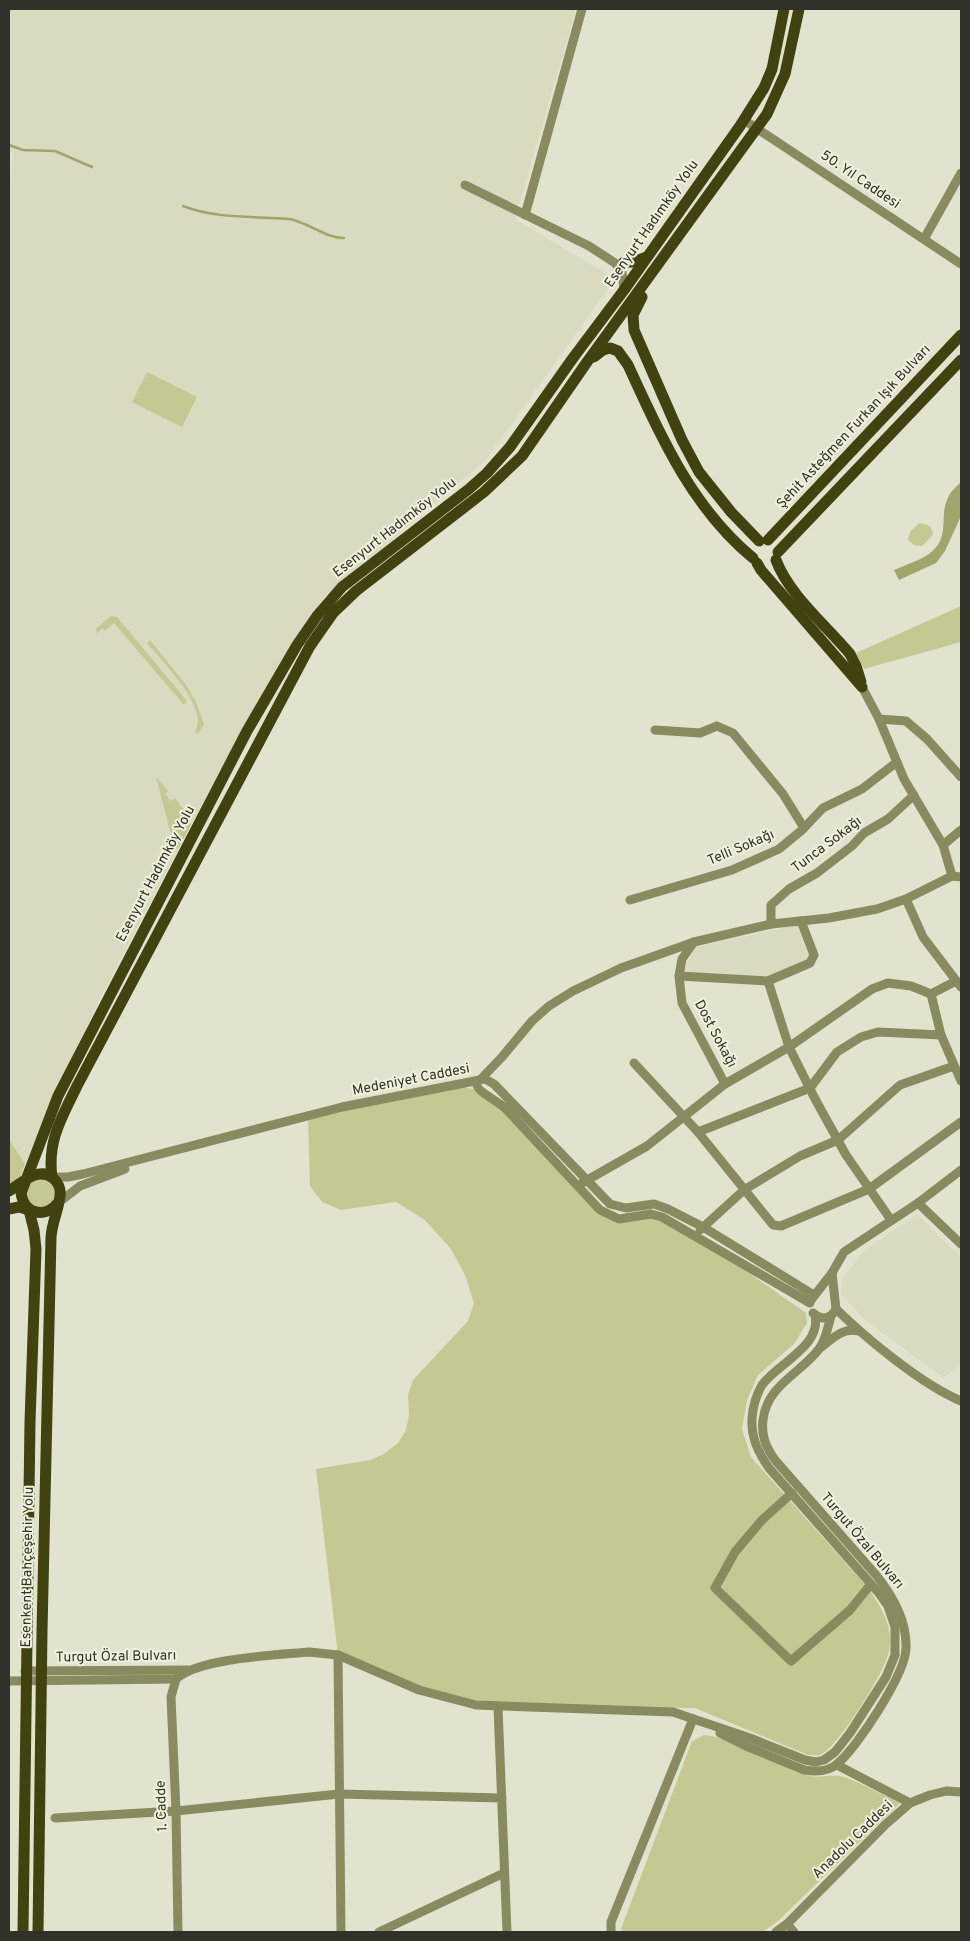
<svg xmlns="http://www.w3.org/2000/svg" width="970" height="1941" viewBox="0 0 970 1941" font-family="Overpass,sans-serif">
	<style>
		.built { fill: #d9dabf }
		.green { fill: #c6c893 }
		.water { fill: #a1a46b }
		.lines { fill: none; stroke-linecap: round; stroke-linejoin: round }
		.stream { stroke: #a1a46b; stroke-width: 2.5 }
		.minor { stroke: #898a5f; stroke-width: 9 }
		.major { stroke: #41420f; stroke-width: 11 }
		.labels { text-anchor: middle; dominant-baseline: central; stroke-width: 4; stroke-linejoin: round; paint-order: stroke }
		.street-label { font-size: 14px; fill: #303129; stroke: #eff1dc }
	</style>
	<rect width="100%" height="100%" fill="#e2e3cf"/>
	<!-- built -->
	<g class="built">
		<path d="M9,9H576L515,219L615,279L486,460L324,597L224,762L97,1004L25,1164L9,1139V196L13,153L9,151Z"/>
		<path d="M797,925L804,930L814,955L810,963L768,981L686,976L685,969L688,961L697,947Z"/>
		<path d="M917,1214L961,1257V1362L944,1378L865,1320L841,1294L842,1279L865,1250Z"/>
	</g>
	<!-- green -->
	<g class="green">
		<path d="M147,372L197,397L182,427L132,402Z"/>
		<path d="M919,523C928,524 932,526 933,535L922,546L914,545L908,540L910,532Z"/>
		<path d="M961,606V642L864,669L856,653Z"/>
		<path d="M111,616L117,617L187,701L184,705L114,623L105,631L103,628L97,633L96,629Z"/>
		<path d="M150,640L186,685L195,700L204,724L198,734L195,733C197,727 199,721 197,714C191,690 163,662 147,643Z"/>
		<path d="M156,777L168,791L165,794L171,801L175,798C181,807 188,814 191,825L178,849L174,846Z"/>
		<path d="M455,1086L480,1090L491,1097L577,1187L614,1218L651,1214L695,1235L806,1313L807,1323L794,1344L758,1375L747,1400L742,1429L751,1457L868,1588C881,1607 894,1626 889,1651C886,1670 837,1749 820,1755C817,1756 811,1755 808,1755L695,1708L498,1707L443,1697L338,1655L316,1469L370,1460L384,1454L398,1443L406,1430L409,1415L408,1395L413,1380L468,1321L474,1303L465,1275L451,1249L425,1220L396,1202L341,1210L322,1202L310,1186L308,1116Z"/>
		<path d="M9,1139L25,1164L20,1177L9,1186Z"/>
		<circle cx="41" cy="1193" r="14"/>
		<path d="M704,1735C731,1737 774,1764 801,1774C815,1779 826,1775 840,1776C850,1777 887,1797 900,1803L778,1921L763,1932H623L621,1929L692,1741Z"/>
	</g>
	<!-- water -->
	<path class="water" d="M961,482V516L945,551L936,563L899,580L894,570C905,565 919,561 929,554C951,537 939,520 947,500C949,493 956,487 961,482Z"/>
	<g class="lines">
		<!-- stream -->
		<g class="stream">
			<path d="M9,145L23,150L55,151L92,167"/>
			<path d="M183,206C216,219 255,216 290,219C309,223 325,238 344,238"/>
		</g>
		<!-- minor -->
		<g class="minor">
			<path d="M744,120L961,264"/>
			<path d="M465,185L589,246L615,263L622,272L624,290"/>
			<path d="M525,215L582,9"/>
			<path d="M924,239L961,173"/>
			<path d="M862,687L879,719L904,779L943,845L952,876"/>
			<path d="M879,719L906,721L927,739L961,777"/>
			<path d="M655,730L700,733L717,726L733,733L783,794L804,828"/>
			<path d="M943,845L961,830"/>
			<path d="M906,899L923,937L961,987"/>
			<path d="M630,900L732,870L779,849L802,830L823,808L862,789L897,762"/>
			<path d="M771,924V905L789,889L817,873L852,846L864,833L888,819L914,795"/>
			<path d="M694,942L682,959L679,976L682,1003L725,1084"/>
			<path d="M679,976L768,981L810,963L814,955L801,921"/>
			<path d="M768,981L789,1047L872,989L888,983L911,986L931,994"/>
			<path d="M956,981L931,994L941,1035L961,1081"/>
			<path d="M634,1063L698,1132L773,1225L781,1226L869,1189L961,1122"/>
			<path d="M698,1132L810,1088L837,1052L861,1037L878,1032L941,1035"/>
			<path d="M52,1177H68L83,1174L342,1107L480,1080L502,1057L532,1021L549,1006L573,991L621,968L694,942L771,924L829,918L877,909L906,899L952,876L961,877"/>
			<path d="M582,1183L647,1146L725,1084L789,1047L814,1097L846,1155L891,1220"/>
			<path d="M58,1203L80,1186L125,1169"/>
			<path d="M918,1203L961,1244"/>
			<path d="M700,1230L744,1190L800,1156L838,1140L900,1085L954,1066"/>
			<path d="M811,1300L832,1273L844,1252L918,1203L961,1170"/>
			<path d="M810,1303L662,1217L651,1214L619,1219L600,1210L505,1108C500,1103 477,1091 477,1085C479,1074 489,1081 494,1084L610,1204L626,1208L654,1204L668,1209L703,1227L814,1295"/>
			<path d="M836,1309C867,1339 921,1384 961,1401"/>
			<path d="M813,1313C821,1321 831,1319 836,1309L832,1273"/>
			<path d="M820,1348C832,1339 843,1327 858,1331"/>
			<path d="M792,1493L762,1520L735,1552L715,1588L791,1661L850,1610L871,1584"/>
			<path d="M338,1655L341,1932"/>
			<path d="M25,1671L188,1670"/>
			<path d="M176,1679L171,1697L176,1811L178,1932"/>
			<path d="M9,1681L176,1679C198,1658 277,1655 309,1652L338,1655L419,1690L476,1705L673,1712L750,1738L805,1760L816,1762L824,1760L835,1752L850,1733L886,1677L895,1655V1627L888,1606L878,1592L769,1468C758,1452 751,1438 752,1418C753,1407 756,1395 762,1385C778,1363 822,1346 815,1315"/>
			<path d="M498,1707L507,1932"/>
			<path d="M720,1733L746,1746L804,1770C816,1772 828,1772 837,1764C857,1748 906,1673 906,1648C907,1620 893,1596 876,1575L775,1460C766,1447 761,1436 763,1420C767,1385 800,1374 819,1349C826,1340 828,1326 831,1316"/>
			<path d="M837,1765L910,1803"/>
			<path d="M55,1818L176,1811L339,1794L502,1798"/>
			<path d="M787,1924L794,1932"/>
			<path d="M379,1932L504,1873"/>
			<path d="M611,1932V1922L693,1719"/>
			<path d="M776,1932L787,1924L886,1824L910,1803L930,1795L946,1791L961,1792"/>
		</g>
		<!-- major -->
		<g class="major">
			<path d="M624,262H633L647,257"/>
			<path d="M642,297L633,315L634,330L682,440L699,472L731,512L759,541"/>
			<path d="M594,357L603,350L610,348L618,351L628,365C660,435 692,508 753,558"/>
			<path d="M768,540L961,335"/>
			<path d="M778,552L961,360"/>
			<path d="M776,560C789,595 826,625 850,654L856,666L861,682"/>
			<path d="M757,563L761,570L862,687"/>
			<path d="M52,1177C47,1141 62,1117 77,1086L310,646L333,613L356,591L484,492L522,456L587,362L767,114L785,74L799,9"/>
			<path d="M9,1191C22,1183 38,1166 53,1178C58,1182 61,1189 60,1195C59,1209 52,1222 51,1237L42,1631L38,1932"/>
			<path d="M58,1203C45,1219 24,1214 21,1193L58,1096L247,731L297,645L317,616L342,587L469,489L487,473L510,447L573,358L624,290L740,126L764,88L772,69L784,9"/>
			<path d="M9,1209L19,1207L29,1210"/>
			<path d="M23,1932L30,1422L36,1249L34,1230L29,1210"/>
		</g>
	</g>
	<g class="labels">
		<!-- street labels -->
		<g class="street-label">
			<text transform="translate(860 180) rotate(34)">50. Yıl Caddesi</text>
			<text transform="translate(652 224) rotate(-55)">Esenyurt Hadımköy Yolu</text>
			<text transform="translate(854 427) rotate(-47)">Şehit Asteğmen Furkan Işık Bulvarı</text>
			<text transform="translate(395 528) rotate(-38)">Esenyurt Hadımköy Yolu</text>
			<text transform="translate(827 845) rotate(-37)">Tunca Sokağı</text>
			<text transform="translate(741 848) rotate(-23)">Telli Sokağı</text>
			<text transform="translate(156 874) rotate(-62)">Esenyurt Hadımköy Yolu</text>
			<text transform="translate(715 1034) rotate(62)">Dost Sokağı</text>
			<text transform="translate(411 1080) rotate(-11)">Medeniyet Caddesi</text>
			<text transform="translate(862 1541) rotate(50)">Turgut Özal Bulvarı</text>
			<text transform="translate(28 1567) rotate(-89)">Esenkent Bahçeşehir Yolu</text>
			<text transform="translate(116 1657) rotate(-1)">Turgut Özal Bulvarı</text>
			<text transform="translate(162 1806) rotate(-92)">1. Cadde</text>
			<text transform="translate(853 1840) rotate(-44)">Anadolu Caddesi</text>
		</g>
	</g>
	<!-- border -->
	<rect width="970" height="1941" fill="none" stroke="#303129" stroke-width="20"/>
</svg>
